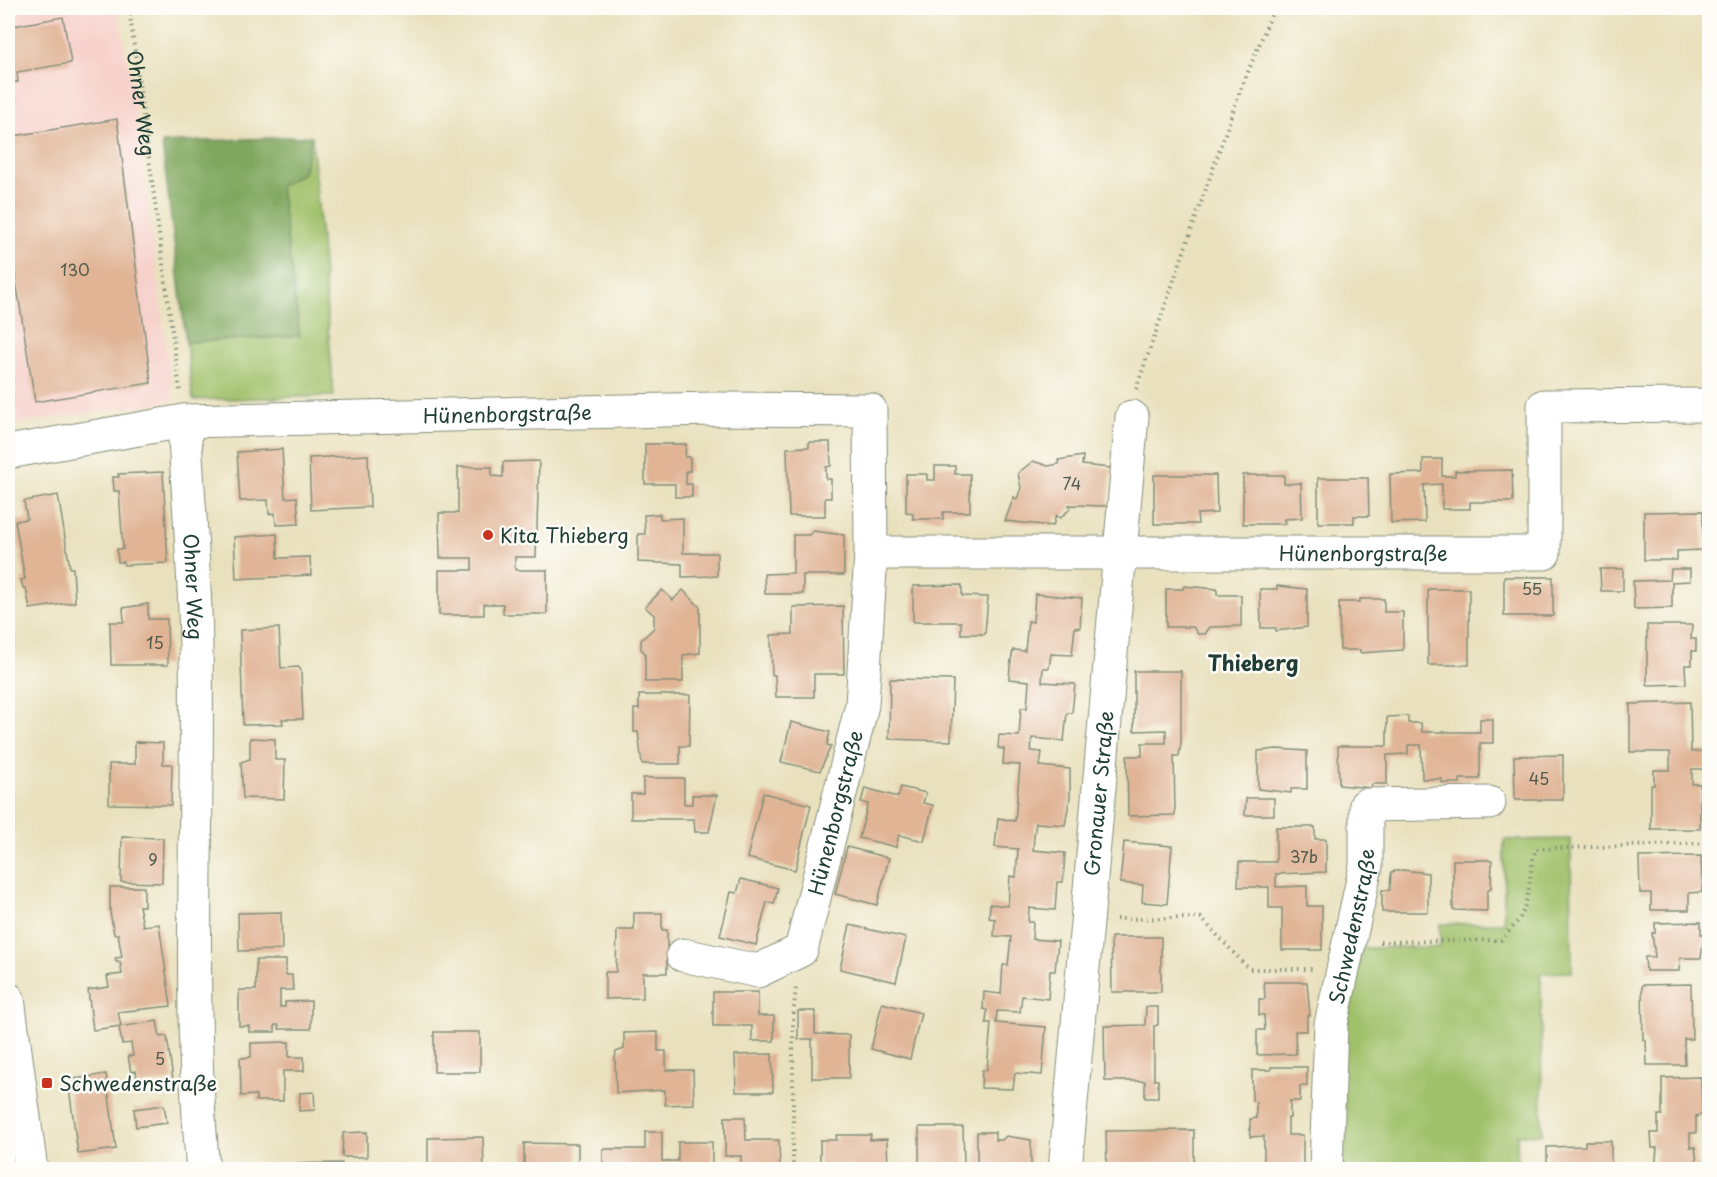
<svg xmlns="http://www.w3.org/2000/svg" width="1717" height="1177" viewBox="0 0 1717 1177" font-family="'Playpen Sans',sans-serif">
	<style>
		.built { fill: #f7d0ca }
		.green { fill: #a0c16a; stroke: #607f4f; stroke-width: 1.5 }
		.forest { fill: #80a75e; stroke: #507249; stroke-width: 1.5 }
		.building { fill: #e0b495 }
		.lines { fill: none; stroke-linecap: round; stroke-linejoin: round }
		.minor-casing { stroke: #848f79; stroke-width: 35 }
		.path { stroke: #848f79; stroke-width: 4; stroke-dasharray: 1.5 4.5; stroke-linecap: butt }
		.minor { stroke: #fff; stroke-width: 33 }
		.poi-dot { fill: #c8321e; stroke: #fdfcf7; stroke-width: 2 }
		.labels { text-anchor: middle; dominant-baseline: central; stroke-width: 5; stroke-linejoin: round; paint-order: stroke }
		.number-label { font-size: 16px; fill: #4f5b4c }
		.street-label { font-size: 20px; fill: #1f3d34; stroke: #fdfcf7 }
		.poi-label { font-size: 20px; fill: #1f3d34; stroke: #fdfcf7; text-anchor: start }
		.neighbourhood-label { font-size: 21px; font-weight: bold; fill: #1f3d34; stroke: #fdfcf7 }
	</style>
	<rect width="100%" height="100%" fill="#fdfcf7"/>
	<filter id="ink" filterUnits="userSpaceOnUse"><feTurbulence type="fractalNoise" baseFrequency=".0167" numOctaves="2"/><feDisplacementMap in="SourceGraphic" scale="12" xChannelSelector="R" yChannelSelector="G"/><feConvolveMatrix kernelMatrix="1 2 1 2 8 2 1 2 1" color-interpolation-filters="sRGB"/></filter>
	<filter id="wash" filterUnits="userSpaceOnUse"><feTurbulence type="fractalNoise" baseFrequency=".008" numOctaves="4" result="noise"/><feDisplacementMap in="SourceGraphic" scale="24" xChannelSelector="R" yChannelSelector="G"/><feGaussianBlur stdDeviation="1.35" result="paint"/><feColorMatrix in="noise" values="0 0 0 0 0 0 0 0 0 0 0 0 0 0 0 0 0 1.4 0 .05"/><feComposite in="paint" operator="in"/></filter>
	<g filter="url(#wash)">
		<rect width="100%" height="100%" fill="#e9e1be"/>
		<!-- built -->
		<path class="built" d="M8,8H117L133,86L173,401L8,425Z"/>
		<!-- green -->
		<g class="green">
			<path d="M312,136L334,396L193,400L186,342L300,336L280,186L303,173Z"/>
			<path d="M1571,839L1572,972L1541,973L1542,1134L1517,1135L1518,1169L1342,1170L1341,1060L1361,948L1440,947V924L1504,923V840Z"/>
		</g>
		<!-- forest -->
		<path class="forest" d="M312,136L303,173L280,186L300,336L186,342L162,143Z"/>
		<g id="blocks">
			<!-- building -->
			<g class="building">
				<path d="M63,17L71,63L17,72L18,82L8,83V27Z"/>
				<path d="M117,119L151,383L35,402L8,230V137Z"/>
				<path d="M809,442H830L831,466L826,467V479H831V498H825V516H789L787,448L809,447Z"/>
				<path d="M645,444H686L685,457H690V471H686V484H692V497H675V484H645Z"/>
				<path d="M282,449L285,498L297,497L299,524L276,525L275,513L269,514L268,500L240,501L237,452Z"/>
				<path d="M368,455L370,507L311,510L309,458Z"/>
				<path d="M1083,456L1082,465L1111,468L1108,506L1069,505L1070,509L1060,518L1056,515L1053,526L1005,521L1014,497L1017,499L1021,488L1018,473L1033,461L1048,466L1059,464L1058,460Z"/>
				<path d="M1423,459H1442V476H1455V471L1512,470L1513,502H1470V509H1442V484L1424,485L1425,522L1391,523L1390,474L1423,473Z"/>
				<path d="M539,461L536,557H515V570H547V614H503V604H484V615H439V570H472V558H440L439,513H458V467H492V476L503,477V462Z"/>
				<path d="M935,466H955V474H970V512H943V519H913V513L906,512V474H927V480H935Z"/>
				<path d="M163,472L168,563L124,565L123,562H118L117,549H123L119,491H114L113,477H119L118,474Z"/>
				<path d="M1154,475H1216L1217,513L1197,514L1198,524H1154Z"/>
				<path d="M1243,475H1284V484L1301,483L1302,518L1284,519L1285,524H1243Z"/>
				<path d="M1318,478H1368L1369,516H1354V523H1318Z"/>
				<path d="M58,495L70,568H73L75,602L30,609L26,588H23L21,580L25,579L15,521L27,519L24,501Z"/>
				<path d="M1703,511V550L1677,551V560H1644V512Z"/>
				<path d="M660,514V519L683,518V553H717V576L682,577V564L638,562V534H645L644,515Z"/>
				<path d="M813,531L844,535V575H803V594H765L764,574L793,573V535H809Z"/>
				<path d="M277,534L278,558L310,557L311,575L236,579L234,537Z"/>
				<path d="M1600,569H1623V591H1601Z"/>
				<path d="M1671,569H1690V581L1672,582V608L1634,609L1633,581L1670,580Z"/>
				<rect x="1504" y="577" width="49" height="39"/>
				<path d="M962,585V596L988,597L985,634H961V622H913V586Z"/>
				<path d="M1184,586L1217,589V595H1241V626L1210,627L1205,634H1198L1193,627H1166V589H1183Z"/>
				<path d="M1277,586L1307,589V627L1276,631V628H1261L1260,589H1277Z"/>
				<rect x="1428" y="589" width="41" height="76"/>
				<path d="M662,590L673,600L683,590L700,607V653L683,655V682H645V653L641,649V640L654,628V615L645,607Z"/>
				<path d="M1035,594L1082,598L1080,628L1075,627L1072,655L1051,654L1049,668H1043L1042,682L1075,684L1072,713H1067L1064,741L1032,738L1031,751L1042,752L1040,766L1070,769V797L1065,825L1036,823L1034,836L1033,850L1065,853L1063,882H1057L1055,910L1029,908L1028,922H1033L1032,939L1058,941L1055,971H1050L1048,999L1022,996L1020,1012L997,1011L996,1023L1046,1027L1042,1075L1015,1073L1013,1089L981,1088L982,1070H987L991,1023H986L987,1010L983,1009L984,992L1001,994L1003,965H1008L1011,937L994,936L995,919L989,918L990,904L1008,906L1010,876L1016,877L1018,849L995,847L998,818L1015,821L1020,765L1003,764L1004,749L998,748L999,735L1019,736L1021,708H1027L1029,681L1009,679L1010,666L1013,650L1025,651L1028,621L1033,622Z"/>
				<path d="M1360,599H1384V612H1403V650L1360,653V650H1340L1339,602H1360Z"/>
				<path d="M148,604V619H167L168,665H111L110,622H124L123,608Z"/>
				<path d="M843,606L844,674H814V697H776L775,675H772L771,635L793,634V607Z"/>
				<path d="M1647,625H1692L1691,639H1696V651H1692V665H1685L1686,684L1647,685Z"/>
				<path d="M279,628L281,668L299,667L301,671L303,719H282L283,724L243,725L240,630Z"/>
				<path d="M1134,671H1181V743L1179,756H1174L1175,815L1128,816L1127,756H1142V743H1166V730L1134,731Z"/>
				<path d="M890,679L953,680L951,741L889,739Z"/>
				<path d="M639,695H690L689,746H680V764H642L638,732H634V709H639Z"/>
				<path d="M1690,702L1691,752L1706,751V769H1692V784H1700V829H1651V785H1654V770H1670V752H1630V704Z"/>
				<path d="M1408,716V723H1421L1422,732H1480V719H1493V743H1480V779H1460V783H1442V779H1422L1421,745H1408V754L1387,755V784H1372L1371,788L1339,785L1338,746H1387V717Z"/>
				<path d="M791,722L830,732L827,745L831,746L820,771L781,762Z"/>
				<path d="M250,738L275,739V760H285L284,799L243,798L241,762L250,759Z"/>
				<path d="M135,742L163,743V764H172L171,805L109,804V764H135Z"/>
				<path d="M1277,749L1307,751V789H1291V793L1258,789V751Z"/>
				<path d="M1563,755V800H1515L1514,756Z"/>
				<path d="M643,778H684V804H692V795H717L709,832H695L694,819H631V794H643Z"/>
				<path d="M901,787L926,793L923,803L933,805L924,841L899,835L896,847L859,838L868,804L861,802L865,788L898,797Z"/>
				<path d="M763,793L811,805L795,870L747,858Z"/>
				<path d="M1246,798H1274V815H1245Z"/>
				<path d="M1276,827H1315V839H1326V872L1276,874V887L1307,886V906H1322V950H1282V908H1269V887H1238L1239,862H1276Z"/>
				<path d="M122,837L163,838L162,883L121,882Z"/>
				<path d="M1124,842L1172,846L1167,904L1142,902L1143,885L1120,883Z"/>
				<path d="M847,847L889,858L877,905L835,894Z"/>
				<path d="M1701,856L1702,892L1689,893V910H1651V893H1640L1639,857Z"/>
				<path d="M1453,860H1492L1491,888L1487,892V911L1453,910Z"/>
				<path d="M1402,870L1428,873V912H1382V890H1390L1391,872Z"/>
				<path d="M741,879L778,888L774,904L767,902L756,945L720,936L731,892L737,893Z"/>
				<path d="M110,887H144V906H139L143,926L159,924L171,1006L118,1012L121,1026L93,1030L88,990L109,987L107,976L122,974L120,962H116L115,958L122,957L118,934H114L110,912Z"/>
				<path d="M281,912L282,950L239,951L238,913Z"/>
				<path d="M634,913H662V930H667V973H643V998L605,999V972H616L617,930H634Z"/>
				<path d="M1701,922V934H1704L1701,958H1680L1679,971H1646L1645,957H1655L1652,933H1655V923Z"/>
				<path d="M850,925L906,938L896,982L840,969Z"/>
				<path d="M1111,937H1161V992H1112Z"/>
				<path d="M256,960H286V975H292L293,990H280V1007H285V1002L311,1001V1029H279V1025H275V1032H249V1026H239V990H256Z"/>
				<path d="M1264,982H1307L1310,1015H1307V1031H1295L1296,1054L1257,1055V1030H1265L1264,1015H1259V999H1265Z"/>
				<path d="M1691,984L1692,1039H1684L1685,1065H1647L1646,1040H1643L1642,985Z"/>
				<path d="M713,992H758V1016H774V1041H752V1026H713Z"/>
				<path d="M882,1003L921,1013L910,1059L871,1049Z"/>
				<path d="M1146,1007H1158V1025L1154,1026V1080H1158V1098H1145V1081H1105L1104,1026L1145,1025Z"/>
				<path d="M798,1011H815V1034L849,1035V1078H812V1039H798Z"/>
				<path d="M157,1021L160,1037L167,1036L173,1080L138,1085L136,1071L131,1072L128,1056H133L131,1043L122,1044L119,1027Z"/>
				<rect x="434" y="1032" width="46" height="40"/>
				<path d="M658,1032V1051H666V1070H693L694,1104L665,1105V1090L616,1093L615,1059L616,1052L624,1049V1033Z"/>
				<path d="M289,1042V1057H304V1071H283V1101H256V1095L241,1096L240,1058L251,1057V1043Z"/>
				<path d="M772,1054L773,1092H736L735,1055Z"/>
				<path d="M1271,1067H1307V1086H1300V1101H1290V1118H1288V1135H1303V1170H1264V1136L1250,1137V1119L1256,1118V1102L1252,1101V1070H1271Z"/>
				<path d="M106,1074L116,1149L78,1154L68,1080Z"/>
				<path d="M1701,1077L1702,1115L1696,1116V1133H1690V1147H1695L1698,1170H1655L1657,1148H1652L1651,1133H1658V1115H1662V1078Z"/>
				<path d="M314,1092L315,1110L299,1111L300,1093Z"/>
				<path d="M164,1105L167,1123L136,1127L134,1109Z"/>
				<path d="M725,1117H745L746,1140H779L780,1170H741V1156H725Z"/>
				<path d="M919,1127H963L964,1164H977V1132H995V1140H1002L1006,1136L1031,1140V1170H906L905,1165H919Z"/>
				<path d="M1194,1130V1170H1107L1106,1131Z"/>
				<path d="M367,1132V1157H342L343,1133Z"/>
				<path d="M645,1132H662V1161H678V1142H712V1170H603V1149H645Z"/>
				<path d="M836,1135H871L870,1140L887,1139L888,1170H820V1140H837Z"/>
				<path d="M483,1137L484,1170H428V1138Z"/>
				<path d="M1585,1141H1611V1170H1547V1147L1585,1146Z"/>
				<path d="M524,1143L578,1144V1170H524Z"/>
				<path d="M342,1163V1170H272V1164Z"/>
			</g>
		</g>
	</g>
	<g filter="url(#ink)">
		<use href="#blocks" fill-opacity="0" stroke="#848f79" stroke-width="1.5"/>
		<g class="lines">
			<!-- minor casing -->
			<g class="minor-casing">
				<g id="minor">
					<path id="s2" d="M184,421C188,497 195,572 196,648C199,821 187,996 203,1170"/>
					<path id="s3" d="M8,452L184,421L712,409L870,410L871,553H1544V406L1710,405"/>
					<path id="s4" d="M683,955L758,971L801,950L862,705L871,553"/>
					<path d="M8,999L31,1170"/>
					<path id="s5" d="M1065,1170L1132,417"/>
					<path id="s6" d="M1326,1170L1331,1024L1366,866V805L1489,803"/>
				</g>
			</g>
			<!-- path -->
			<g class="path">
				<path id="s1" d="M129,8L180,391"/>
				<path d="M1136,389L1239,94L1274,8"/>
				<path d="M1116,919L1201,918L1249,969H1312"/>
				<path d="M1380,942L1501,940C1508,932 1518,923 1522,914C1531,893 1529,870 1536,849L1710,843"/>
				<path d="M793,1170V1018L796,987"/>
			</g>
			<!-- minor -->
			<use href="#minor" class="minor"/>
		</g>
	</g>
	<!-- markers -->
	<g class="poi-dot">
		<circle cx="488" cy="535" r="6"/>
		<rect x="41" y="1077" width="12" height="12" rx="3"/>
	</g>
	<g class="labels">
		<!-- number labels -->
		<g class="number-label">
			<text x="75" y="269">130</text>
			<text x="1072" y="483">74</text>
			<text x="1532" y="588">55</text>
			<text x="155" y="642">15</text>
			<text x="1539" y="778">45</text>
			<text x="1304" y="856">37b</text>
			<text x="153" y="859">9</text>
			<text x="160" y="1058">5</text>
		</g>
		<!-- street labels -->
		<g class="street-label">
			<text stroke="none"><textPath href="#s1" startOffset="96">Ohner Weg</textPath></text>
			<text stroke="none"><textPath href="#s3" startOffset="502">Hünenborgstraße</textPath></text>
			<text stroke="none"><textPath href="#s3" startOffset="1500">Hünenborgstraße</textPath></text>
			<text stroke="none"><textPath href="#s2" startOffset="166">Ohner Weg</textPath></text>
			<text stroke="none"><textPath href="#s5" startOffset="378">Gronauer Straße</textPath></text>
			<text stroke="none"><textPath href="#s4" startOffset="266">Hünenborgstraße</textPath></text>
			<text stroke="none"><textPath href="#s6" startOffset="246">Schwedenstraße</textPath></text>
		</g>
		<!-- poi labels -->
		<g class="poi-label">
			<text x="500" y="535">Kita Thieberg</text>
			<text x="59" y="1083">Schwedenstraße</text>
		</g>
		<!-- neighbourhood labels -->
		<g class="neighbourhood-label">
			<text x="1253" y="662">Thieberg</text>
		</g>
	</g>
	<!-- margin -->
	<rect width="1717" height="1177" fill="none" stroke="#fdfcf7" stroke-width="30"/>
</svg>
